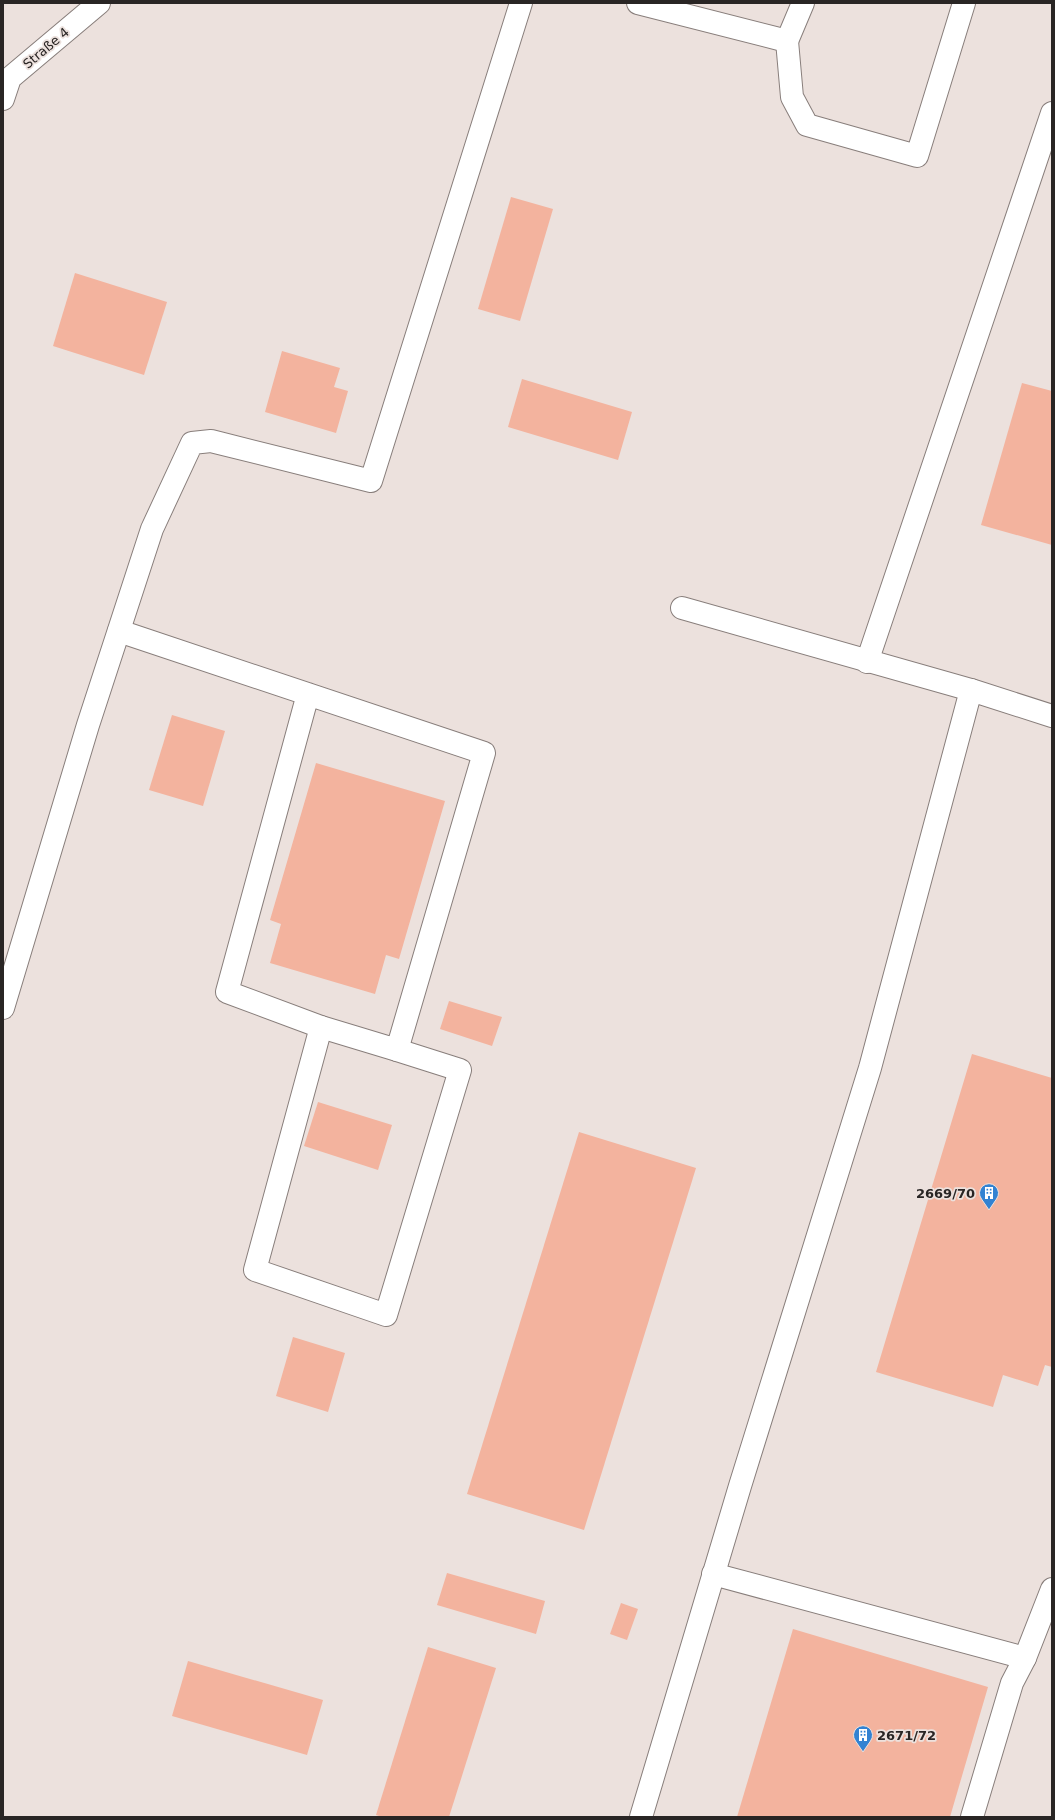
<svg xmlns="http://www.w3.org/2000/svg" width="1055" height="1820" viewBox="0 0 1055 1820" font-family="'DejaVu Sans',sans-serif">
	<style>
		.building { fill: #f3b39e }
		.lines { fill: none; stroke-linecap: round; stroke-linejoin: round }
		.minor-casing { stroke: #887e7b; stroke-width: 24 }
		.minor { stroke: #fff; stroke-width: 22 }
		.labels { text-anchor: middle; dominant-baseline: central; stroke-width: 3.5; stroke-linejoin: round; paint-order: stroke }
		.street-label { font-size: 13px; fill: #292524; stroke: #ece1dd }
		.poi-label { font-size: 13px; font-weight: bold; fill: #292524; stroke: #ece1dd; text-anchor: end }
	</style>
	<rect width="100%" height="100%" fill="#ece1dd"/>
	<!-- building -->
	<g class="building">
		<path d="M511,197L553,209L520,321L478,309Z"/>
		<path d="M75,273L167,302L144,375L53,346Z"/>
		<path d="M282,351L340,368L334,387L348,391L336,433L265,412Z"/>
		<path d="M522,379L632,412L618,460L508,427Z"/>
		<path d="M1022,383L1052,391V545L981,525Z"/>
		<path d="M172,715L225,731L203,806L149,790Z"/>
		<path d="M316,763L445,801L399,959L386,955L375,994L270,963L281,924L270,920Z"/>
		<path d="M449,1001L502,1017L492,1046L440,1029Z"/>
		<path d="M972,1054L1052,1078V1343L1051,1348H1052V1367L1045,1365L1038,1386L1003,1375L993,1407L876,1372Z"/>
		<path d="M318,1102L392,1125L378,1170L304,1146Z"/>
		<path d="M579,1132L696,1168L584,1530L467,1494Z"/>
		<path d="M293,1337L345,1353L328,1412L276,1396Z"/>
		<path d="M447,1573L545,1601L536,1634L437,1605Z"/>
		<path d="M621,1603L638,1609L627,1640L610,1634Z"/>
		<path d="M793,1629L988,1687L950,1817H737Z"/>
		<path d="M428,1647L496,1668L449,1817H382L376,1815Z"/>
		<path d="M188,1661L323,1700L307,1755L172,1716Z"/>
	</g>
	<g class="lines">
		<!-- minor casing -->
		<g class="minor-casing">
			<g id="minor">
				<path d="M638,3L787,41L803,3"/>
				<path d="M787,41L792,97L807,125L917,156L964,3"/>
				<path d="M3,99L10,78L99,3"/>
				<path d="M682,608L971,690"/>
				<path d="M119,631L484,753L397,1050L321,1027L227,992L308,694"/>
				<path d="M867,662L1052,113"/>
				<path d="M3,1008L88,725L152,529L192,443L211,441L371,481L521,3"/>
				<path d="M321,1027L255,1270L386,1315L460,1070L397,1050"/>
				<path d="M713,1574L1025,1658"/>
				<path d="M641,1817L740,1486L870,1068L971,690L1052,716"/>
				<path d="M972,1817L1012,1683L1025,1658L1052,1589"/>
			</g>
		</g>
		<!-- minor -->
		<use href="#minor" class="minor"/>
	</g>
	<!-- icons -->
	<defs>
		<g id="building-pin" transform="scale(1)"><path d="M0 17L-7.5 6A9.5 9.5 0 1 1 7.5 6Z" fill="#3282d2" stroke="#ece1dd"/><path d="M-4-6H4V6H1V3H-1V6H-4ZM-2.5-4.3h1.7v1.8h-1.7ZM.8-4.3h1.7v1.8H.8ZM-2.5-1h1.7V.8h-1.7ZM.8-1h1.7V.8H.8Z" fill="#fff"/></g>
	</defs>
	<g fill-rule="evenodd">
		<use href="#building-pin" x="989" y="1193"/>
		<use href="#building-pin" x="863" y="1735"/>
	</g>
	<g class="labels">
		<!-- street labels -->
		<g class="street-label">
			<text transform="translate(46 48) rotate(-40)">Straße 4</text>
		</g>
		<!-- poi labels -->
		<g class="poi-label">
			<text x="975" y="1193">2669/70</text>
			<text x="877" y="1735" text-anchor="start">2671/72</text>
		</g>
	</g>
	<!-- border -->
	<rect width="1055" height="1820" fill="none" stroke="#292524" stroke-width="8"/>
</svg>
